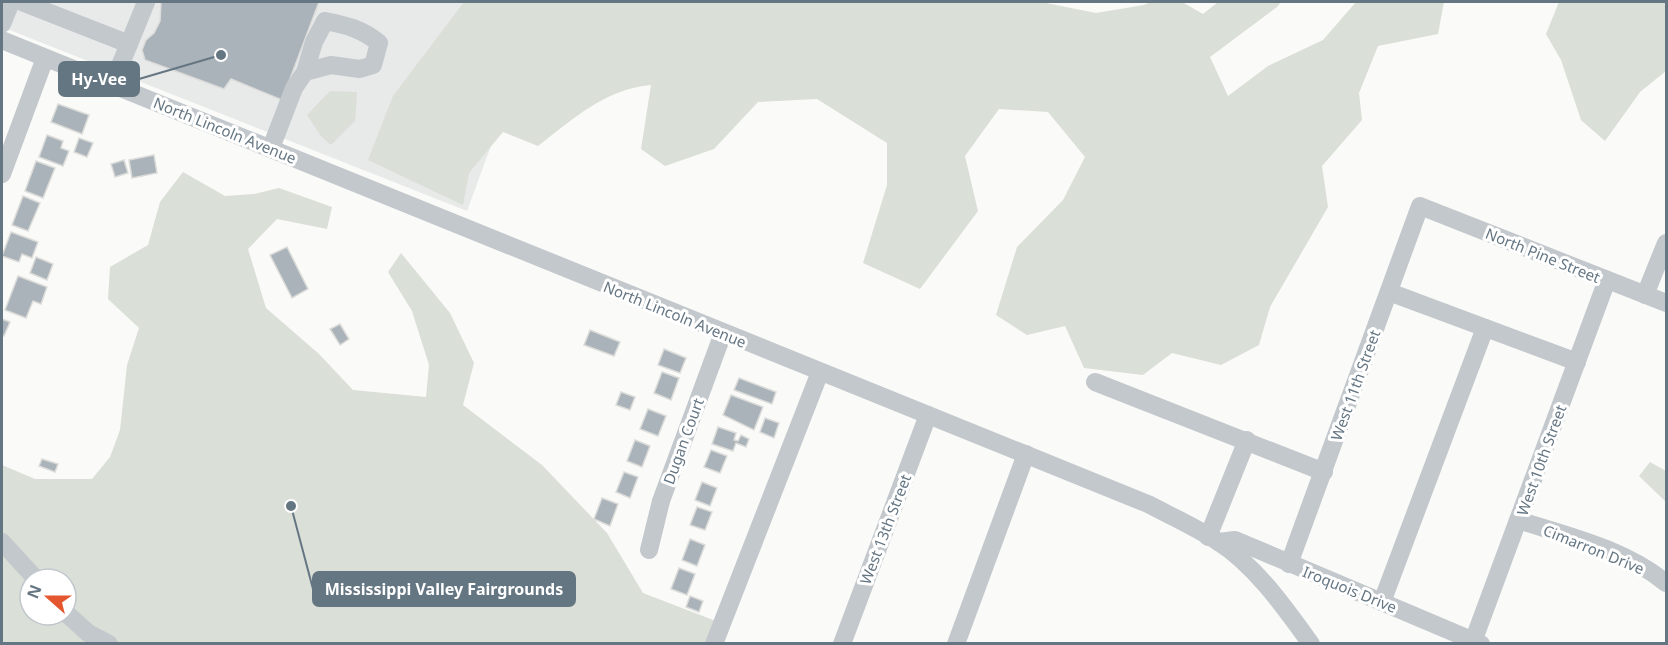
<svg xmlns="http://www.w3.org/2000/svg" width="1668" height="645" viewBox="0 0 1668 645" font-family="'Noto Sans',sans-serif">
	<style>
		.built { fill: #e8e9e9 }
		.green { fill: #dadfd7; fill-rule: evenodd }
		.building { fill: #aab3b9; stroke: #dcdcda; stroke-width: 1.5 }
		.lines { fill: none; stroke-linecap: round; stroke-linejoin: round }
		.minor { stroke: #c3c8cc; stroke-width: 18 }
		.labels { text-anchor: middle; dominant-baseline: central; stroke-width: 6; stroke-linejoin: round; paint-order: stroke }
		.street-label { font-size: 15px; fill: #657683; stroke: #fff }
		.leader { fill: none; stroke: #657683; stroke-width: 2 }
		.callout-dot { fill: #657683; stroke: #fff; stroke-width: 2 }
		.callout { fill: #657683; stroke: #657683; stroke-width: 2 }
		.callout-label { font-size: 16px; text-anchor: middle; font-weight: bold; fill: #fff }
	</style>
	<rect width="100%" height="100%" fill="#fafaf8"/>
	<!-- built -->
	<path class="built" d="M2,2H544L467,211L2,27Z"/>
	<!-- green -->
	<g class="green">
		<path d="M464,2H1041L1096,13L1144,5L1151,2H1182L1203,14L1218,2H1281L1277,7L1210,57L1228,96L1268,66L1323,40L1356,2H1444L1438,34L1378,46L1359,93L1362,120L1322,166L1328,207L1270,307L1259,345L1221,365L1172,353L1143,375L1084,368L1065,326L1027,335L996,315L1017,247L1063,200L1085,157L1048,112L999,109L965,156L978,211L920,289L863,263L887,185V143L817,99L758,102L714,149L665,166L641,149L651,85C605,89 573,119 538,146L503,132L469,173L463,205L368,160L393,96Z"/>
		<path d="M1559,2H1666V71L1640,92L1605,141L1581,120L1561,60L1546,34Z"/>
		<path d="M330,91L357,92L355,121L331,145L321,136L307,115Z"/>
		<path d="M183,172L225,196L254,194L279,188L332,207L327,229L277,219L248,249L266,308L319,354L353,390L426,397L429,365L412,311L388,272L401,253L450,313L474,363L463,405L542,465L607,533L643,593L721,623L714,644L2,643V465L35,479H92L110,457L120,430L127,365L139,328L108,299L110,267L148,245L160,202ZM30,579H66V615H30Z"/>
		<path d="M1650,462L1666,471V502L1639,476Z"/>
	</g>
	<!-- building -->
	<g class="building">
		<path d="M161,2H319L282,100L231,79L224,89L145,60L142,50L146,40L154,33L160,21Z"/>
		<path d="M58,104L89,115L82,134L51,122Z"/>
		<path d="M47,135L63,141L61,148L69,151L63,166L39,157Z"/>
		<path d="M79,138L93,143L87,157L74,152Z"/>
		<path d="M154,155L157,173L132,178L129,160Z"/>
		<path d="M124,160L128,173L115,177L111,164Z"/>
		<path d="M36,161L55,168L43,198L25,191Z"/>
		<path d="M23,196L40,203L28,231L12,225Z"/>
		<path d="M11,232L38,242L32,258L22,254L19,262L2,256Z"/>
		<path d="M287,247L308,289L292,298L270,255Z"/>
		<path d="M36,257L53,264L47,280L30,273Z"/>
		<path d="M18,276L47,287L41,304L33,301L26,318L5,310Z"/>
		<path d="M2,319L10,322L4,336L2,335Z"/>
		<path d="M340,324L349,339L340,345L330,329Z"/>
		<path d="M590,330L620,342L614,356L584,345Z"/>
		<path d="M664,349L686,358L680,373L658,365Z"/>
		<path d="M662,372L679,378L671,400L654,393Z"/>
		<path d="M739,378L776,392L772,404L734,390Z"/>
		<path d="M621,392L635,397L630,410L616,405Z"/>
		<path d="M731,395L763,407L754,430L723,415Z"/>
		<path d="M648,409L666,416L658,436L640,429Z"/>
		<path d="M765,418L779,423L774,438L760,432Z"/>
		<path d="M718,427L736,433L734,440L738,441L741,435L749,439L746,447L736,443L733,451L712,444Z"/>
		<path d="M635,440L650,446L642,467L627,461Z"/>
		<path d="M711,450L727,456L720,473L704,467Z"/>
		<path d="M42,459L58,464L55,472L39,466Z"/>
		<path d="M624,472L638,477L630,498L616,492Z"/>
		<path d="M702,482L717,488L710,506L695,500Z"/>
		<path d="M602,498L618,504L610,526L594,519Z"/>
		<path d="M697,507L712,512L705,530L690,525Z"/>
		<path d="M690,539L705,545L697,566L682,560Z"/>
		<path d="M679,568L695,574L687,595L671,589Z"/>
		<path d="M690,596L703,601L699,612L686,607Z"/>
	</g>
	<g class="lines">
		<!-- minor -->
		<g class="minor">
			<path d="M22,2L129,44L146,2"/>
			<path d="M2,24L11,2"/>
			<path d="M2,40L1148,504C1171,516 1195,527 1217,541C1255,565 1285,608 1311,644"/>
			<path d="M112,85L129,44"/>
			<path d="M271,148L294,88L305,72L331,65L360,69L373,65L379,43C362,29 346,25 325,21L314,42L305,72"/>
			<path d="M2,174L45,58"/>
			<path d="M1389,292L1577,362"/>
			<path d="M1645,295L1666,243"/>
			<path d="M1095,382L1324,472"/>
			<path d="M1518,520C1568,536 1625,549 1666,583"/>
			<path d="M1208,537L1247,440"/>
			<path d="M2,542L36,579"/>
			<path d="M1218,542L1235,540L1481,644"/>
			<path d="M649,550L661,501L723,333"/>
			<path d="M1289,564L1420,206L1666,303"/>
			<path d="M1382,602L1485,328"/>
			<path d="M66,613L88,633L109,644"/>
			<path d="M1474,639L1607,280"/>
			<path d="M714,644L820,372"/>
			<path d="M842,644L928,415"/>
			<path d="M956,644L1026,454"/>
		</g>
	</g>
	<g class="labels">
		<!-- street labels -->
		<g class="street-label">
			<text transform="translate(225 130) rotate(22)">North Lincoln Avenue</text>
			<text transform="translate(1543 255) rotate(22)">North Pine Street</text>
			<text transform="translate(675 314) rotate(22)">North Lincoln Avenue</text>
			<text transform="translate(1355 385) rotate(-70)">West 11th Street</text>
			<text transform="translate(683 441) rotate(-70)">Dugan Court</text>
			<text transform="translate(1541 460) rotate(-70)">West 10th Street</text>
			<text transform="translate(885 529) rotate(-69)">West 13th Street</text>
			<text transform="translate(1594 549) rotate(22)">Cimarron Drive</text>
			<text transform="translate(1350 589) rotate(22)">Iroquois Drive</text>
		</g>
	</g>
	<!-- callouts -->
	<path class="leader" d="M221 55L139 79M291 506L313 589"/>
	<g class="callout-dot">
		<circle cx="221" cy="55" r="6"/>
		<circle cx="291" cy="506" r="6"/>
	</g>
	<g class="callout">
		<rect x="59" y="62" width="80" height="34" rx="6"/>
		<rect x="313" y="572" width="262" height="34" rx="6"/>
	</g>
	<g class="callout-label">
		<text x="99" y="85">Hy-Vee</text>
		<text x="444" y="595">Mississippi Valley Fairgrounds</text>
	</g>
	<!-- border -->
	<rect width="1668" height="645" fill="none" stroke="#657683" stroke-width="6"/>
	<!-- north arrow -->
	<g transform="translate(48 597) rotate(291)"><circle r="28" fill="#ffffff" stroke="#c1c8cd" stroke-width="1.5"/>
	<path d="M0-4.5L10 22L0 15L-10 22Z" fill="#e4572e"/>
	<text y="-9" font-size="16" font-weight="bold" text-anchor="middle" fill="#657683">N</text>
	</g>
</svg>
